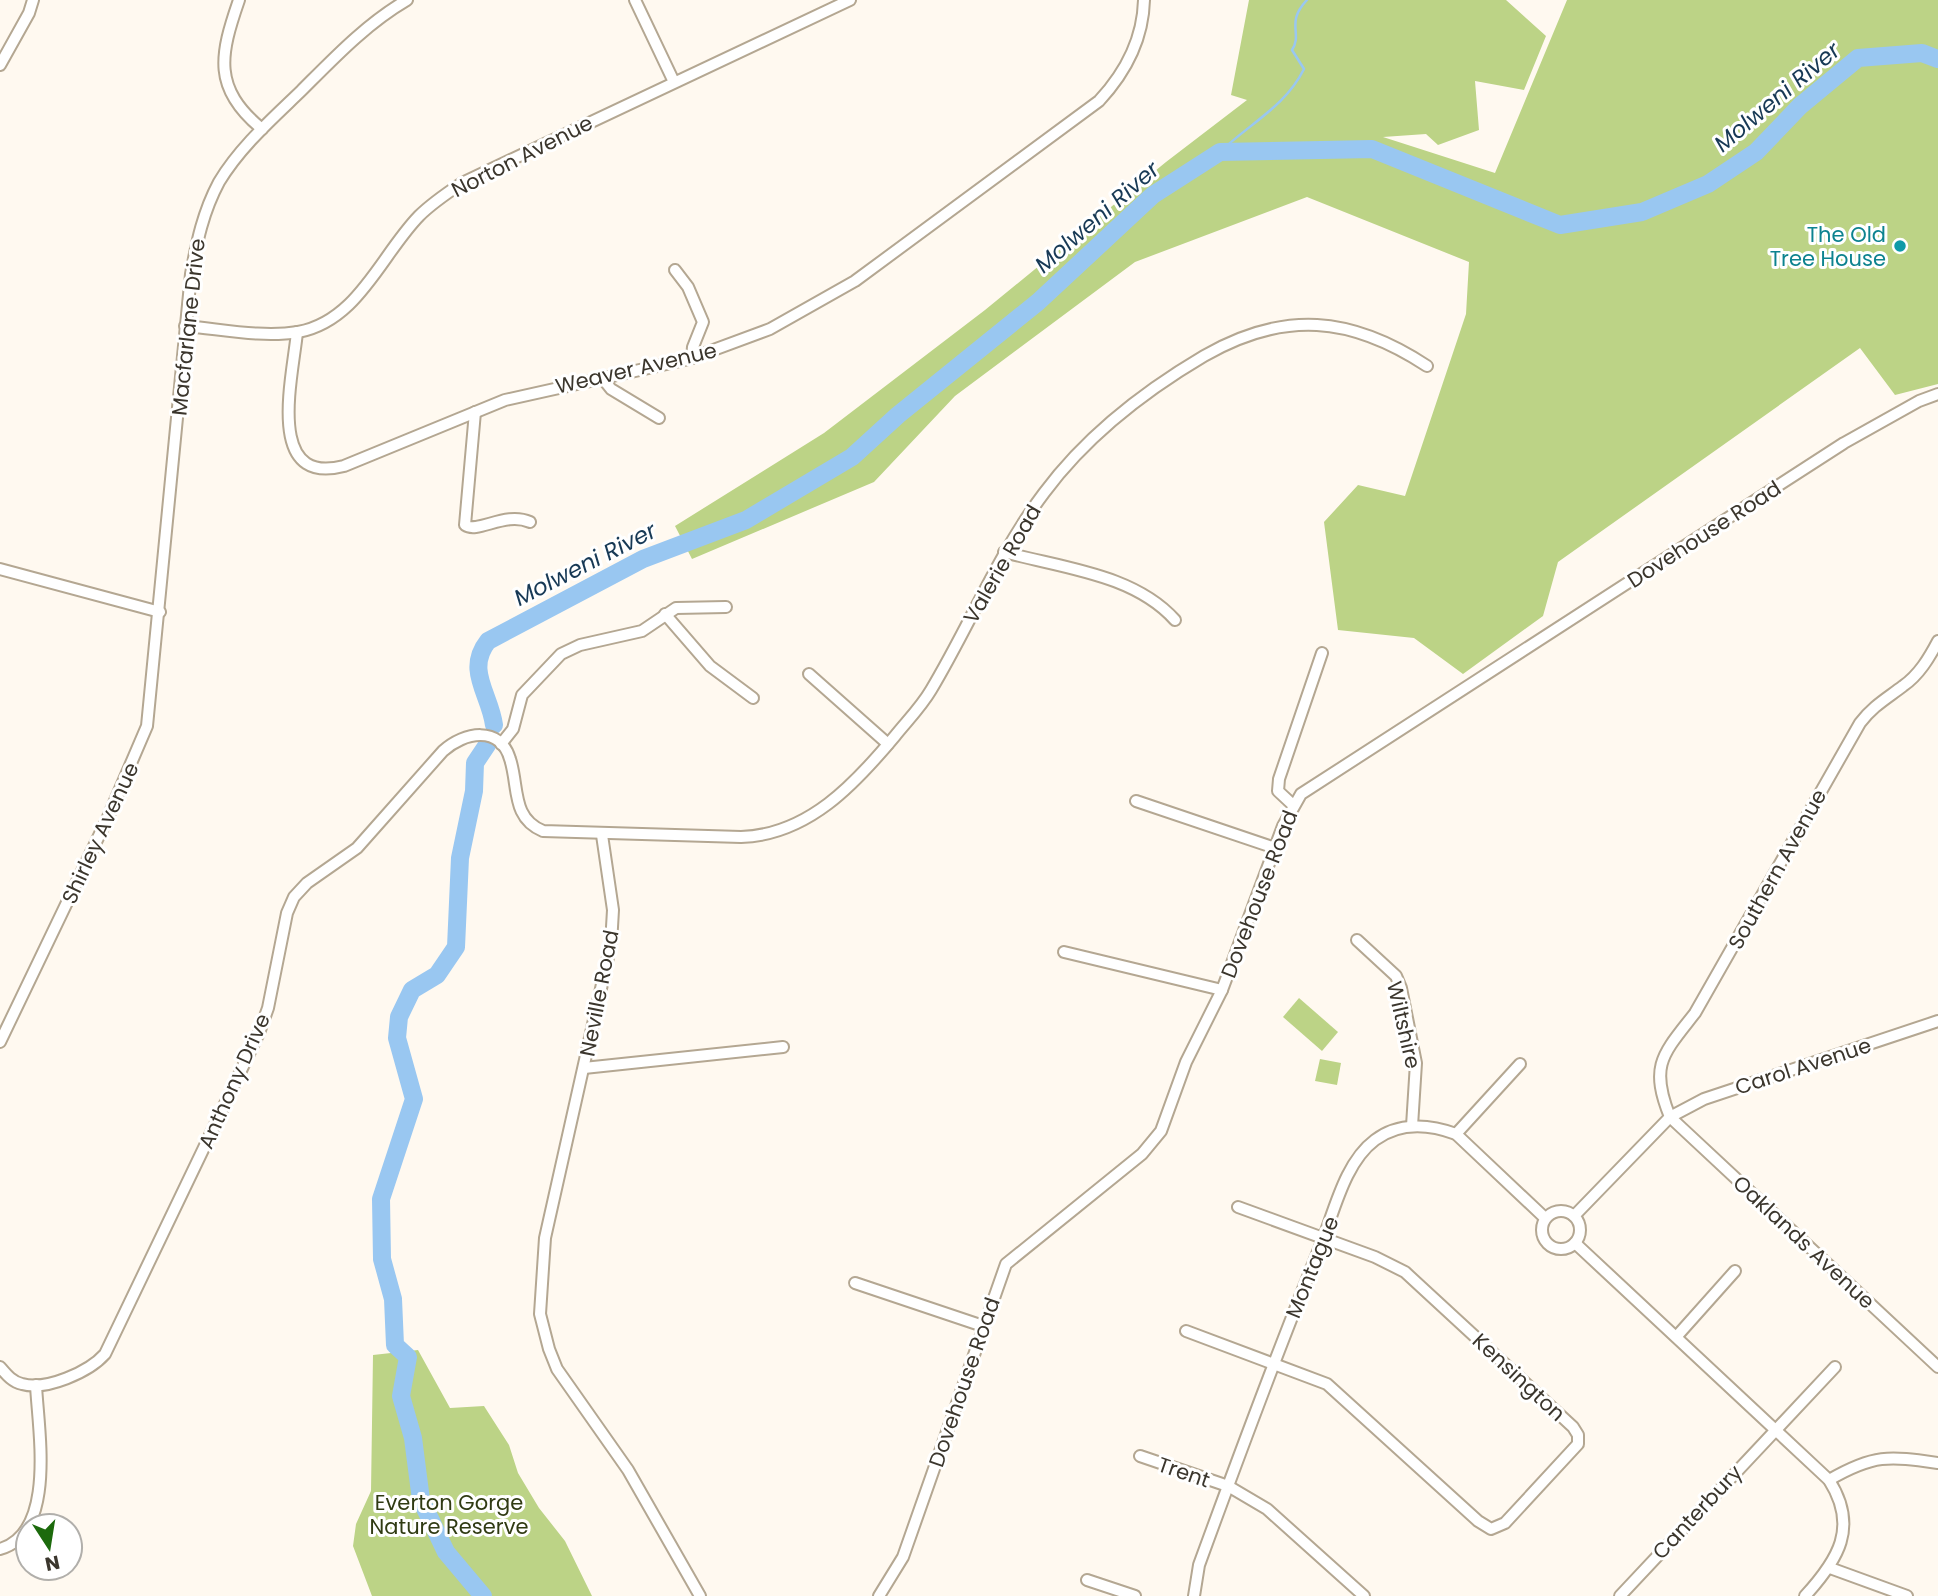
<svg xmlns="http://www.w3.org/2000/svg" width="1938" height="1596" viewBox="0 0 1938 1596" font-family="Poppins,sans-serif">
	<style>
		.green { fill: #bcd386 }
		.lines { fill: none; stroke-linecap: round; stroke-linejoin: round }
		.stream { stroke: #99c7f1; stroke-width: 2.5 }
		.river { stroke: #99c7f1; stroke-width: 18 }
		.minor-casing { stroke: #b4a792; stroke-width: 14 }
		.minor { stroke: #fff; stroke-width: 10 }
		.culture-dot { fill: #0f9aa8; stroke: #fff; stroke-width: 2.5 }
		.labels { text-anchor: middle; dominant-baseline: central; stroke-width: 6; stroke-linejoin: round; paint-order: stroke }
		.street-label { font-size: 21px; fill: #3b362d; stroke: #fff }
		.culture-label { font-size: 21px; fill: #0d838f; stroke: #fff; text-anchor: end }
		.park-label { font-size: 21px; fill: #303b13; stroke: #fff }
		.water-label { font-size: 23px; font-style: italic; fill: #173955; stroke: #fff }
	</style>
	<rect width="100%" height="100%" fill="#fff9f0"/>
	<!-- green -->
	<g class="green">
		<path d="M1249,0H1506L1546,36L1524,90L1475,81L1479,130L1438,145L1426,134L1383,137L1495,173L1567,0H1938V384L1895,395L1860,348L1558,562L1543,616L1463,674L1414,638L1338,630L1324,522L1358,485L1405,496L1466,314L1469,262L1307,197L1135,262L955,396L874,482L692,559L675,526L824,433L985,310L1166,162L1247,100L1231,95Z"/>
		<path d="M1299,998L1338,1032L1322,1051L1283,1017Z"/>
		<path d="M1320,1059L1341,1063L1337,1085L1315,1081Z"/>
		<path d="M418,1350L450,1408L484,1406L509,1445L518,1473L539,1508L565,1541L592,1596H372L353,1546L356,1524L371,1491L373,1355Z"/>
	</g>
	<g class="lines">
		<!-- stream -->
		<path class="stream" d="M1220,152C1250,123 1285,107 1304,69L1292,50C1303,33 1285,23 1307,0"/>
		<!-- river -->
		<g class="river">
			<path d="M494,725C490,694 465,670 488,641L643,559L746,520L852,457L898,415L1038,302L1153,195L1220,152L1372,149L1560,225L1642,212L1708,184L1756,152L1800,106L1858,58L1922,53L1938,59"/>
			<path d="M483,1596L446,1552L421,1500L413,1438L401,1396L408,1357L395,1345L393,1299L382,1259L381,1199L414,1099L397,1038L399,1017L412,990L437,975L456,947L460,858L474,791L475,763L487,745"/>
		</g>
		<!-- minor casing -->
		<g class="minor-casing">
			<g id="minor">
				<path d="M239,0C220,55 212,88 262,129"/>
				<path d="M635,0L674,82"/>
				<path d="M0,65L29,13L33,0"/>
				<path d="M675,270L688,287L703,322L693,347L692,358"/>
				<path d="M185,326C221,329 262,338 298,332C358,321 381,255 419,216C432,203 447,193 462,183L850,0"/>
				<path d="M297,332C293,376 264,487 344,466L505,400L689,359L770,329L855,281L1099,101C1126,72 1143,40 1144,0"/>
				<path d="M603,379L611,389L659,418"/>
				<path d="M475,412L465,525C478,534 505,511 530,522"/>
				<path d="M1004,552C1062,568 1134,574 1175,620"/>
				<path d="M0,569L160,612"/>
				<path d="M665,614L710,666L753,698"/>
				<path d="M1938,641C1929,658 1919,675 1903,686C1886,699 1873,706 1860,723L1695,1013C1663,1054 1649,1065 1670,1117L1938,1367"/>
				<path d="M809,674L888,744"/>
				<path d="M501,744L513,729L522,695L561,654L580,645L642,631L676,608L726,607"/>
				<path d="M1136,801L1275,848"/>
				<path d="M1293,805L1278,791L1279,779L1322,653"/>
				<path d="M602,835L613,910L611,944L545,1238L540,1314L549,1349L557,1369L628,1470L700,1596"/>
				<path d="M1357,940L1396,976L1401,988L1416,1063L1412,1126"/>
				<path d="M1064,952L1222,990"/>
				<path d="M0,1042L108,817L147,726L191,274C197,241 203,212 219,182C240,147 272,119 301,91C334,58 366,24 407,0"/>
				<path d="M584,1068L783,1047"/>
				<path d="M1456,1134L1520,1064"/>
				<circle cx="1561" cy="1230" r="19"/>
				<path d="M1574,1216L1670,1117L1704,1099L1938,1021"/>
				<path d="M1575,1243L1829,1480C1859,1527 1838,1560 1805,1596"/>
				<path d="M855,1283L983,1326"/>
				<path d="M1186,1331L1327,1384L1478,1521L1491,1529L1505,1523L1578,1444V1435L1573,1427L1405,1272L1375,1257L1238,1207"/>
				<path d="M1677,1336L1735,1271"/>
				<path d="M0,1367C6,1374 12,1382 22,1384C46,1391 89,1372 105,1354L259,1033L268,1008L287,913L294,897L307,883L357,848L443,751C464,732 500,725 510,759C519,786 511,818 543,831L741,837C808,835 855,784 895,736C907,721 921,707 931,690C970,625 998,554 1044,493C1087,435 1143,392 1204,356C1284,310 1351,316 1427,366"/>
				<path d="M1140,1456L1228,1486L1267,1509L1364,1596"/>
				<path d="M1829,1480C1874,1454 1888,1456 1938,1463"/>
				<path d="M0,1549C57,1533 38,1429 36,1385"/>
				<path d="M1830,1568L1907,1596"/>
				<path d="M1087,1580L1135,1596"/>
				<path d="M879,1596L903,1557L1006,1264L1142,1154L1161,1131L1186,1062L1222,990L1283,826L1301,794L1844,443L1919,401L1938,394"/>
				<path d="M1194,1596L1199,1565C1238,1458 1277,1352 1320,1247C1334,1213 1344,1163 1375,1140C1399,1122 1429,1124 1456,1134L1545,1218"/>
				<path d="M1620,1596L1835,1367"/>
			</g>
		</g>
		<!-- minor -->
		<use href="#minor" class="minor"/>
	</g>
	<!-- markers -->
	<circle class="culture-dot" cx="1900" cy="246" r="7"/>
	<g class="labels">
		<!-- street labels -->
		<g class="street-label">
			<text transform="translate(522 156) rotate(-27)">Norton Avenue</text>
			<text transform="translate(188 327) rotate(-84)">Macfarlane Drive</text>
			<text transform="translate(636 368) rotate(-13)">Weaver Avenue</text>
			<text transform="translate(1704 534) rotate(-33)">Dovehouse Road</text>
			<text transform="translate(1002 564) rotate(-60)">Valerie Road</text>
			<text transform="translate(100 833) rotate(-65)">Shirley Avenue</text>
			<text transform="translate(1777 869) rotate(-61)">Southern Avenue</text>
			<text transform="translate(1259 894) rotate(-69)">Dovehouse Road</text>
			<text transform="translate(599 993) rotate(-79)">Neville Road</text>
			<text transform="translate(1404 1025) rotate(77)">Wiltshire</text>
			<text transform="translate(1803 1066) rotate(-18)">Carol Avenue</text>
			<text transform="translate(234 1081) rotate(-66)">Anthony Drive</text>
			<text transform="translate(1804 1242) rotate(43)">Oaklands Avenue</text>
			<text transform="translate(1312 1267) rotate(-68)">Montague</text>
			<text transform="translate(1519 1377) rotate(43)">Kensington</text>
			<text transform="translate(964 1382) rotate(-71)">Dovehouse Road</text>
			<text transform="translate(1184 1472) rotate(19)">Trent</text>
			<text transform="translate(1697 1512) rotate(-47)">Canterbury</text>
		</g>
		<!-- culture labels -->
		<g class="culture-label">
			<text x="1886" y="234">The Old<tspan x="1886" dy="24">Tree House</tspan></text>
		</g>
		<!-- park labels -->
		<g class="park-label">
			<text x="449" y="1502">Everton Gorge<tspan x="449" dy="24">Nature Reserve</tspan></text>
		</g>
		<!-- water labels -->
		<g class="water-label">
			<text transform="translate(1777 97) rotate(-40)">Molweni River</text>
			<text transform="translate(1097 217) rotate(-41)">Molweni River</text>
			<text transform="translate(585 564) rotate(-27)">Molweni River</text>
		</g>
	</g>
	<!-- north arrow -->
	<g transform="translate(49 1547) rotate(168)"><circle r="33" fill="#ffffff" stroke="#b1afab" stroke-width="2"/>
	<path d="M0-5L12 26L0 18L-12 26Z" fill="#1c6a0c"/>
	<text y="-10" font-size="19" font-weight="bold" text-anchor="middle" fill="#3b362d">N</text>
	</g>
</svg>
